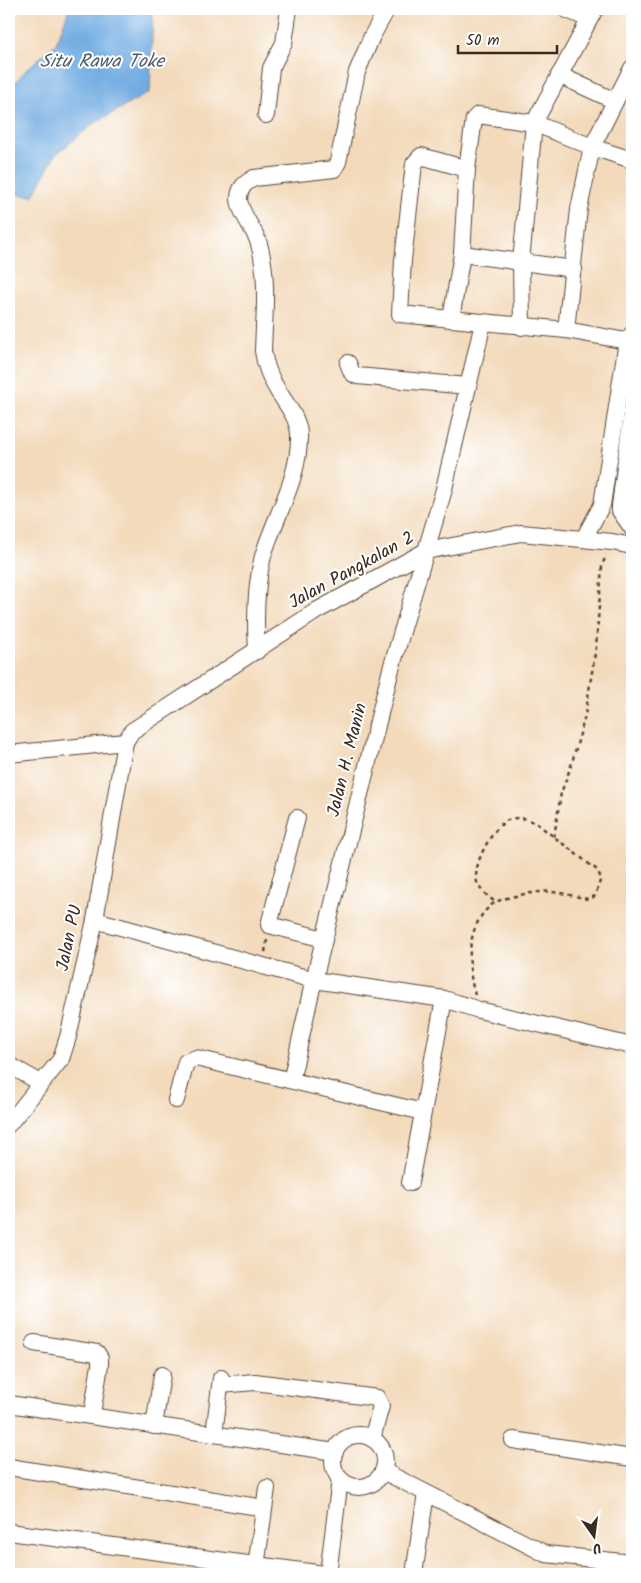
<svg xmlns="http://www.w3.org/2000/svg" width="641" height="1583" viewBox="0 0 641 1583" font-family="Kalam,sans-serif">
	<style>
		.water { fill: #71ace2; stroke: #566b80 }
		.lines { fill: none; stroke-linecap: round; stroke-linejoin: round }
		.minor-casing { stroke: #574436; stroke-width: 18 }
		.path { stroke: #574436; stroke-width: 2.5; stroke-dasharray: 4 4; stroke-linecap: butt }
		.minor { stroke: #fff; stroke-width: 16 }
		.labels { text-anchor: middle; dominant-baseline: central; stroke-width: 4; stroke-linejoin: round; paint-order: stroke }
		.street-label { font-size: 18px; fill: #3b2a1e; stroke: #fff }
		.water-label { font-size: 19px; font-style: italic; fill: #515e6c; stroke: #fff }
	</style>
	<rect width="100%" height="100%" fill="#fff"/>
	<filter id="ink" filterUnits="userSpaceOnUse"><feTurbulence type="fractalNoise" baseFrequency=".02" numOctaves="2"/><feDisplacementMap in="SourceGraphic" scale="10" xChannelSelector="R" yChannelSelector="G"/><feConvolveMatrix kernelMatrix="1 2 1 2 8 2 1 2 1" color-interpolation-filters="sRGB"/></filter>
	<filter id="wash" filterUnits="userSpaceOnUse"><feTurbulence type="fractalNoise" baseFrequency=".0096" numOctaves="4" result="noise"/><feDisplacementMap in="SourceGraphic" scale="20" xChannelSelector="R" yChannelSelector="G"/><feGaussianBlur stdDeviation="1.12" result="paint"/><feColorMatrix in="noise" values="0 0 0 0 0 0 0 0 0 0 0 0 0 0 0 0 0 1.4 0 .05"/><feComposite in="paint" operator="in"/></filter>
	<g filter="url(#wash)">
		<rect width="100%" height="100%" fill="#f3dabb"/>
		<!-- water -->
		<path class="water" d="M69,9H153L150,92L93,124L55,155L33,196L9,193V89L29,67L56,44Z"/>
	</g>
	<g filter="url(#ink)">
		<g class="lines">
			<!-- minor casing -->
			<g class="minor-casing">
				<g id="minor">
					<path d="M565,9L589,19"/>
					<path d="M559,75L615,101"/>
					<path d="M266,115L271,68L284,43L289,9"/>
					<path d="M467,169L421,156L414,164L403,260L400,314L566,330L632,342"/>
					<path d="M462,254L574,269"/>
					<path d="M451,319L462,254L467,169L474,119L478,115L534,123L592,147L632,160"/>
					<path d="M522,327L521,262L534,123L595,9"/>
					<path d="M566,330L579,209L592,147L632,68"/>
					<path d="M348,363L352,373L357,376L468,386"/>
					<path d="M632,413L620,506V511L632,528"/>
					<path d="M584,538L602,505L627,341L632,334"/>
					<path d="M257,651C255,619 255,587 263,556C275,516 300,478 299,435C299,419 286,404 278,391C270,378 265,365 263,351C264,316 269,279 259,244C255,229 240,214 239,199C239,188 245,183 254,178L334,169L338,162L357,72L372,36L387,9"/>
					<path d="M9,754L125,742"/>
					<path d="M297,818L269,925L324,939"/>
					<path d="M95,920L314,980L444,999L479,1010L632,1046"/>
					<path d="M9,1065L41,1083"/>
					<path d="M292,1077L311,992L391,669L443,493L483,323"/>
					<path d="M176,1100L186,1062L196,1058L423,1112"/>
					<path d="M9,1124L61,1059L68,1037L95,920L125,742L132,731L318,610L426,551L521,533L612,542L632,546"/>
					<path d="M410,1183L444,999"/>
					<path d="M34,1343L97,1353L100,1358V1365L92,1414"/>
					<path d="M221,1385L255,1382L377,1398L381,1406L372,1439"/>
					<path d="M9,1404L335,1452"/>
					<path d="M154,1426L162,1375"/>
					<path d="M214,1434L221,1378"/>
					<circle cx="359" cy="1461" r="26"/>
					<path d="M513,1440L632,1458"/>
					<path d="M9,1467L264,1508"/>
					<path d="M383,1471L546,1554L632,1563"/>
					<path d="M9,1532L324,1574"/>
					<path d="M255,1574L267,1488"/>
					<path d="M328,1574L340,1479"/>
					<path d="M414,1574L426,1493"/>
				</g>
			</g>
			<!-- path -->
			<g class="path">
				<path d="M554,837L561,793L571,766L585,716L596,647L602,566L606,555"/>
				<path d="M265,952L267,940"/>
				<path d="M475,995C466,965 466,923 494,903C501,898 529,893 539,892C554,890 573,896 588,899L595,896L601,878L597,870L536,823C525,818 513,815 503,823C490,833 472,866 477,882C480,891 488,896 495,902"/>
			</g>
			<!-- minor -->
			<use href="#minor" class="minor"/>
		</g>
	</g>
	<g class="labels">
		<!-- street labels -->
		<g class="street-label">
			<text transform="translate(352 571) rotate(-29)">Jalan Pangkalan 2</text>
			<text transform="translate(348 760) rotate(-76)">Jalan H. Manin</text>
			<text transform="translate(70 938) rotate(-78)">Jalan PU</text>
		</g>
		<!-- water labels -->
		<g class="water-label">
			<text x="102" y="62">Situ Rawa Toke</text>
		</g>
	</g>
	<!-- margin -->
	<rect width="641" height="1583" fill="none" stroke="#fff" stroke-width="30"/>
	<!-- north arrow -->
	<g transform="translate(594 1536) rotate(166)" stroke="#ffffff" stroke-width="4" paint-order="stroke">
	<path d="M0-4L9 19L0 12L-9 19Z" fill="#3b2a1e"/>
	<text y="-8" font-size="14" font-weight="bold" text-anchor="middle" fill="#3b2a1e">U</text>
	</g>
	<!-- scale -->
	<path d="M458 45v8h99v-8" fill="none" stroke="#3b2a1e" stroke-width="2.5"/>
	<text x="466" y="45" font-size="15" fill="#3b2a1e" stroke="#ffffff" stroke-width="4" paint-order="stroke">50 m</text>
</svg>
